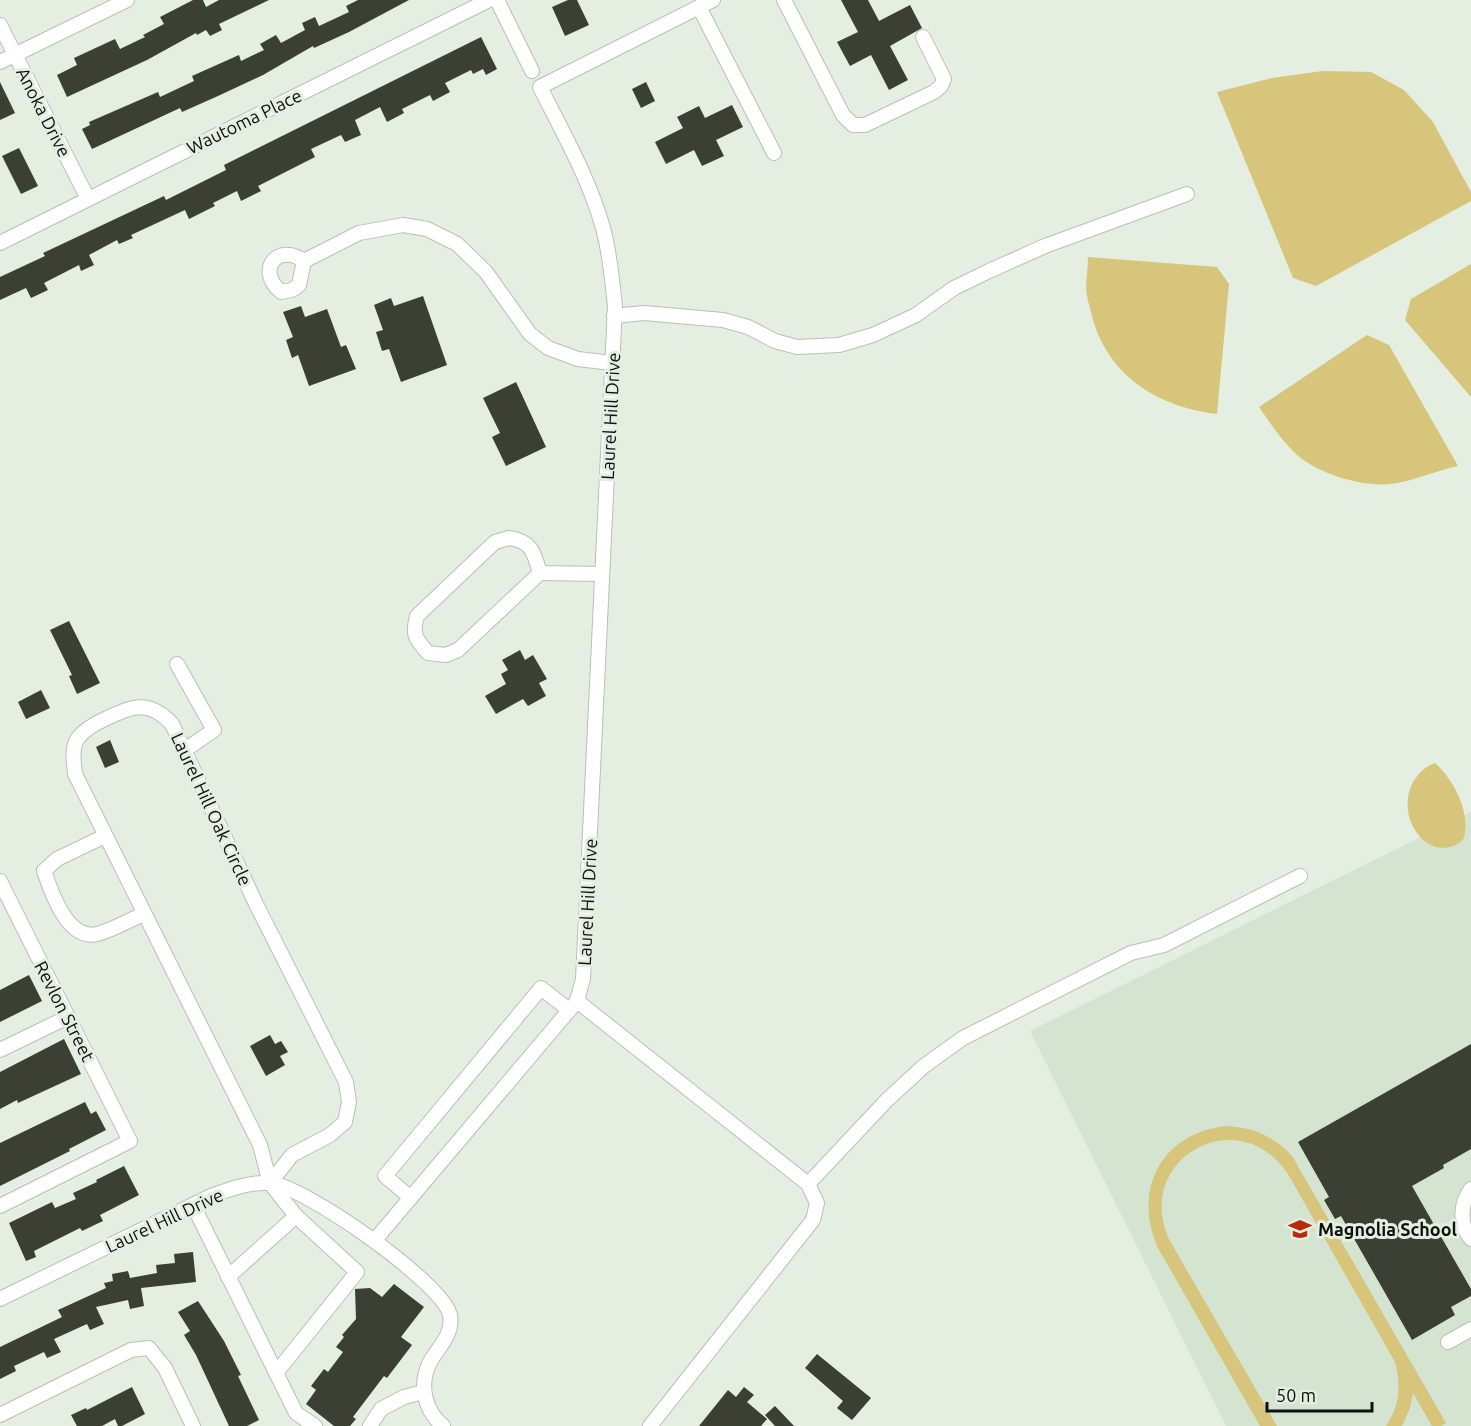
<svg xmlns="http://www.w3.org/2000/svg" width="1471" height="1426" viewBox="0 0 1471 1426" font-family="Ubuntu,sans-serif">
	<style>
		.built { fill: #d5e4d1 }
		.green { fill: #d6c57a }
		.building { fill: #3c3f33 }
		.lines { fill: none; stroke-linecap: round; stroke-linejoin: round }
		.minor-casing { stroke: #b8c1b5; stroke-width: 16 }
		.minor { stroke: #fff; stroke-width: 14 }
		.labels { text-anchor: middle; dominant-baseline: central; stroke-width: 6; stroke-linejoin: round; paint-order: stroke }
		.street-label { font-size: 18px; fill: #0d100c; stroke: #e4eee1 }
		.poi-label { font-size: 18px; font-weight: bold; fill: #0d100c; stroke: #e4eee1; text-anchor: start }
	</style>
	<rect width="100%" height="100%" fill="#e4eee1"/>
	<!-- built -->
	<path class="built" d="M1471,812V1426H1226L1030,1031Z"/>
	<!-- green -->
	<g class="green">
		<path d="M1323,71L1371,72L1404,90L1433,122L1471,192V201L1316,286L1293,278L1217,92L1272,78Z"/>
		<path d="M1088,257L1217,267L1229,284L1217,414C1157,407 1105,374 1091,312C1089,305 1087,297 1086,290C1086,279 1088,268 1088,257Z"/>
		<path d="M1471,264V397L1405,320L1411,299Z"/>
		<path d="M1367,335L1389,345L1458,466C1435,471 1414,481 1391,484C1362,487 1318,474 1296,454C1281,440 1271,424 1259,407Z"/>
		<path d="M1435,763C1454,780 1471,813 1464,838C1462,841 1457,845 1453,846C1425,856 1404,823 1408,798C1410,782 1421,768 1435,763Z"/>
		<path d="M1225,1126C1253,1127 1273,1136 1292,1156L1446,1423L1441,1426H1432L1413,1393L1410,1408L1402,1426H1386C1400,1406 1401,1385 1395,1362L1288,1174C1238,1099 1131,1160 1170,1241L1277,1426H1260L1158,1248C1132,1190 1161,1134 1225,1126Z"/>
	</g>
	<!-- building -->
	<g class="building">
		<path d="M193,0H203L206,7L219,0H269L219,24L222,30L210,36L206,30L197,35L196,33L147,60L67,97L57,75L77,65L74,58L115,39L120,49L145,37L143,35L164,24L160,17Z"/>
		<path d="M358,0H409L349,32L314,48L313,46L263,75L218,96L182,112L180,108L92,149L82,129L90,125L89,122L158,92L160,97L194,81L192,76L239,55L241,61L264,50L260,44L276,35L281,43L305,30L302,23L315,17L319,26L349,12L346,6Z"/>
		<path d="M568,0H577L589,25L565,36L552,7Z"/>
		<path d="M841,0H868L879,21L910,5L922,28L890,46L908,80L889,90L871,55L850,66L837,42L858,32Z"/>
		<path d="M481,37L497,69L486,75L483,69L473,74L471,70L445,83L450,92L433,101L430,95L402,109L404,113L387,122L380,107L355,120L361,135L345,142L341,135L311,149L315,157L258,186L261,191L241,201L237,191L213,203L215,206L189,219L185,210L131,235L133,238L119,244L117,240L89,255L94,265L81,271L79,265L44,283L48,290L31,298L26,288L0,300V277L45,256L43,253L164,196L166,200L226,170L224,165Z"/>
		<path d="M0,82L15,113L0,120Z"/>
		<path d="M646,82L655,101L641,108L632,89Z"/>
		<path d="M732,105L743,127L716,140L724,156L702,166L694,150L666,164L655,142L683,128L677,117L699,106L705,118Z"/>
		<path d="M19,148L38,186L21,194L2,156Z"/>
		<path d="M423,296L447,365L401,382L389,349L382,351L376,332L383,330L374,305L391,298L394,306Z"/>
		<path d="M301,306L305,317L327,309L341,347L346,345L356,369L309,386L298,355L292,358L286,340L293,337L283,312Z"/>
		<path d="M516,382L546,447L506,466L492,437L500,433L483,398Z"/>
		<path d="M69,621L100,683L77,694L69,676L72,675L50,630Z"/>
		<path d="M520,650L525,660L533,655L547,679L539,683L546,696L528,706L523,699L496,714L485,696L506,684L501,674L508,670L502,660Z"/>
		<path d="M41,690L50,708L26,719L18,702Z"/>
		<path d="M110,740L119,762L105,768L96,747Z"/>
		<path d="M29,975L42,1001L0,1022V990Z"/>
		<path d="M270,1035L275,1044L281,1041L288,1052L280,1056L285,1065L266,1076L250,1046Z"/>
		<path d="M64,1039L81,1074L18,1103L17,1100L0,1109V1072Z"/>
		<path d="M1471,1044V1149L1443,1165L1444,1168L1412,1186L1471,1289V1296L1451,1307L1455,1315L1412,1340L1341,1216L1335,1219L1324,1200L1329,1197L1298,1142Z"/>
		<path d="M85,1102L91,1114L96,1111L106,1130L69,1149L70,1151L0,1186V1143Z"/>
		<path d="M124,1166L139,1195L100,1215L103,1221L82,1231L80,1228L34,1251L36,1257L26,1261L9,1223L52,1202L55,1208L76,1199L73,1193L97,1182L96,1180Z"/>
		<path d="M193,1252L196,1282L141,1288L144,1306L130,1309L128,1300L96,1307L104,1324L90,1330L87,1324L54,1339L61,1352L47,1358L44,1352L14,1366L16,1371L0,1379V1347L62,1317L58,1310L106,1288L104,1283L113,1281L112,1274L128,1271L130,1278L157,1273L156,1265L175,1263L174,1254Z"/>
		<path d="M394,1284L424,1307L401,1337L412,1345L387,1378L384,1376L353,1417L356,1419L350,1426H334L306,1404L316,1390L311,1386L324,1369L328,1372L343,1352L336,1347L344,1337L342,1335L356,1319L355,1289L370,1288L382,1297Z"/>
		<path d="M198,1301L224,1341L241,1375L238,1376L259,1420L247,1426H229L196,1355L184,1335L190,1331L178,1312Z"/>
		<path d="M817,1354L871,1398L852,1420L837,1408L843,1401L805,1368Z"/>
		<path d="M132,1387L145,1414L122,1426H118L115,1419L102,1426H77L71,1415L86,1408L87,1410Z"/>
		<path d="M744,1387L754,1395L747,1402L767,1419L761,1426H699L728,1390L736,1397Z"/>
		<path d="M775,1406L794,1426H775L765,1415Z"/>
	</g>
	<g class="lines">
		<!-- minor casing -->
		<g class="minor-casing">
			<g id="minor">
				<path d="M497,0L532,71"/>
				<path d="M784,0L843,115L853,125H865L934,92L941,86L944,79L923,37"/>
				<path d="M699,7L713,0"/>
				<path d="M0,25L88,199"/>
				<path d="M0,62L127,0"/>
				<path d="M0,243L489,0"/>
				<path d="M304,261L299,285L292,290L281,292C255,270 278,242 304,261L359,233L403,225L427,229L457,244L486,272L530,334L548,348L578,359L612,363"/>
				<path d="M614,316L644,313L723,320L748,327L775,341L797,347L839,345L873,335L916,315L954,288L989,271L1045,246L1187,194"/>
				<path d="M509,538C532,541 534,553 540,573L458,650L446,655L428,653C415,638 412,635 417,616L495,542Z"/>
				<path d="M540,573L602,574"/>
				<path d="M177,664L214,730L185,750"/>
				<path d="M105,836L57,859L44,871C51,891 67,941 97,934C113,930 129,920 144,914"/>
				<path d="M0,881L130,1141L0,1206"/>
				<path d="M577,1001L808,1184L817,1203L813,1220L650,1426"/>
				<path d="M0,1050L68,1017"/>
				<path d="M270,1183L292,1155L330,1135L345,1122L349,1102L346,1082L256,904L172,724C149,699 133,706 105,719C96,723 85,729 78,738C71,748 74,763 75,774L260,1145L270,1183L296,1216L357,1272L276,1373"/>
				<path d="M808,1184L887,1100L924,1066L963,1038L1131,953L1164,945L1300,876"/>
				<path d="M1471,1189C1460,1204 1459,1224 1471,1239"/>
				<path d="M411,1198L385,1176L541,988L569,1010"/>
				<path d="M193,1205L296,1413L315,1426"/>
				<path d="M375,1240L577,1001L583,979L615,306C612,279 610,253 603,228C589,178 563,133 540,87L699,7L774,153"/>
				<path d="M228,1277L296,1216"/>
				<path d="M0,1299L211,1196C230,1189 249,1182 269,1183C302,1184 443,1283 450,1315C454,1335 437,1348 429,1364C419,1386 425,1411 443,1426"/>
				<path d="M1448,1342L1471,1329"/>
				<path d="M0,1415L131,1350L149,1348L165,1368L193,1426"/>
				<path d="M370,1426L381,1409L404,1397L423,1392"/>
			</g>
		</g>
		<!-- minor -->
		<use href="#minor" class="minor"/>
	</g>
	<!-- icons -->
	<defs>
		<g id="school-bare" transform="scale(1.8)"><path d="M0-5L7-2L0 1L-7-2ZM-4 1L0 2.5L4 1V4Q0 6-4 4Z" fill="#b62b08" stroke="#e4eee1" stroke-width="2.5" paint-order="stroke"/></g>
	</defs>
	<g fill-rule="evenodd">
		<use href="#school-bare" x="1300" y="1229"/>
	</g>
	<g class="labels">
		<!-- street labels -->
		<g class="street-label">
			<text transform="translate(44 112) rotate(63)">Anoka Drive</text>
			<text transform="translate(244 121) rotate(-26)">Wautoma Place</text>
			<text transform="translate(610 416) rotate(-87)">Laurel Hill Drive</text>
			<text transform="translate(212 809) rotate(65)">Laurel Hill Oak Circle</text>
			<text transform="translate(587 902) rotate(-87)">Laurel Hill Drive</text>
			<text transform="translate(65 1011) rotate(63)">Revlon Street</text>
			<text transform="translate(164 1220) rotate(-25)">Laurel Hill Drive</text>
		</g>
		<!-- poi labels -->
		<g class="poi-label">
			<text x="1318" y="1229">Magnolia School</text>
		</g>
	</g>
	<!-- scale -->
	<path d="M1267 1402v9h105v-9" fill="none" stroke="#0d100c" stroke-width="3"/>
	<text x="1276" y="1402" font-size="18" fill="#0d100c" stroke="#e4eee1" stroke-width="4.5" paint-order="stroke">50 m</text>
</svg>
